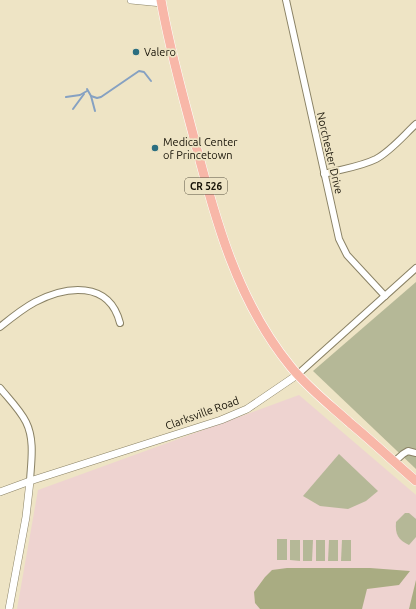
<svg xmlns="http://www.w3.org/2000/svg" width="416" height="609" viewBox="0 0 416 609" font-family="Ubuntu,sans-serif">
	<style>
		.education { fill: #eed3d0 }
		.green { fill: #b5b897 }
		.forest { fill: #a9ac82 }
		.lines { fill: none; stroke-linecap: round; stroke-linejoin: round }
		.stream { stroke: #86a1c2; stroke-width: 2 }
		.minor-casing { stroke: #8a8265; stroke-width: 8 }
		.tertiary-casing { stroke: #8a8265; stroke-width: 8 }
		.primary-casing { stroke: #fff; stroke-width: 10 }
		.minor { stroke: #fff; stroke-width: 6 }
		.tertiary { stroke: #fff; stroke-width: 7 }
		.primary { stroke: #f8b7a8; stroke-width: 9 }
		.poi-dot { fill: #2b6e80; stroke: #eee4c5; stroke-width: 1.5 }
		.labels { text-anchor: middle; dominant-baseline: central; stroke-width: 3.5; stroke-linejoin: round; paint-order: stroke }
		.shield { fill: #eee4c5; stroke: #575140; stroke-width: 1 }
		.shield-label { font-size: 10px; font-weight: bold; fill: #161207 }
		.poi-label { font-size: 11px; fill: #161207; stroke: #eee4c5; text-anchor: start }
		.street-label { font-size: 11px; fill: #161207; stroke: #eee4c5 }
	</style>
	<rect width="100%" height="100%" fill="#eee4c5"/>
	<!-- education -->
	<path class="education" d="M299,395L416,495V609H17L38,490Z"/>
	<!-- green -->
	<g class="green">
		<path d="M416,282V469L313,371Z"/>
		<path d="M339,454L378,491L366,501L348,509L320,506L303,496Z"/>
		<path d="M405,513H409L416,519V537L409,545C398,540 395,534 396,522Z"/>
		<rect x="277" y="539" width="10" height="21"/>
		<path d="M290,540H300V561L290,560Z"/>
		<path d="M303,540H313L312,561H303Z"/>
		<rect x="316" y="540" width="9" height="21"/>
		<path d="M329,540H338V561H328Z"/>
		<path d="M342,540H351V561H341Z"/>
	</g>
	<!-- forest -->
	<g class="forest">
		<path d="M287,568H370L410,571L399,585L367,589L362,609H260L255,603L254,592L265,577L272,570Z"/>
		<path d="M416,580V609H409Z"/>
	</g>
	<g class="lines">
		<!-- stream -->
		<g class="stream">
			<path d="M87,89L91,96L95,111"/>
			<path d="M91,96L97,98L101,97L139,71L144,72L151,81"/>
			<path d="M66,97L80,95L87,91"/>
			<path d="M73,109L84,94"/>
		</g>
		<!-- minor casing -->
		<g class="minor-casing">
			<g id="minor">
				<path d="M286,0L339,239L347,255L385,296"/>
				<path d="M324,174C341,169 360,167 376,159C391,151 404,135 416,124"/>
				<path d="M0,327C11,318 22,309 35,302C66,286 109,280 120,323"/>
				<path d="M297,375L416,268"/>
				<path d="M0,388C9,399 20,410 26,422C35,440 31,462 30,481"/>
				<path d="M394,462L403,454L408,451L416,453"/>
			</g>
		</g>
		<!-- tertiary casing -->
		<g class="tertiary-casing">
			<g id="tertiary">
				<path d="M131,0L162,3"/>
				<path d="M0,492L30,481L221,420L247,409L297,375"/>
				<path d="M9,609L26,517L30,481"/>
			</g>
		</g>
		<!-- primary casing -->
		<g class="primary-casing">
			<path id="primary" d="M161,0C169,47 182,92 194,138C215,219 237,301 291,367C308,388 330,405 350,423C373,442 394,462 416,481"/>
		</g>
		<!-- minor -->
		<use href="#minor" class="minor"/>
		<!-- tertiary -->
		<use href="#tertiary" class="tertiary"/>
		<!-- primary -->
		<use href="#primary" class="primary"/>
	</g>
	<!-- markers -->
	<g class="poi-dot">
		<circle cx="136" cy="52" r="4"/>
		<circle cx="155" cy="148" r="4"/>
	</g>
	<g class="labels">
		<!-- shield labels -->
		<rect class="shield" x="185" y="178" width="42" height="16" rx="3"/>
		<g class="shield-label">
			<text x="206" y="186">CR 526</text>
		</g>
		<!-- poi labels -->
		<g class="poi-label">
			<text x="144" y="52">Valero</text>
			<text x="163" y="142">Medical Center<tspan x="163" dy="13">of Princetown</tspan></text>
		</g>
		<!-- street labels -->
		<g class="street-label">
			<text transform="translate(330 153) rotate(77)">Norchester Drive</text>
			<text transform="translate(202 413) rotate(-20)">Clarksville Road</text>
		</g>
	</g>
</svg>
